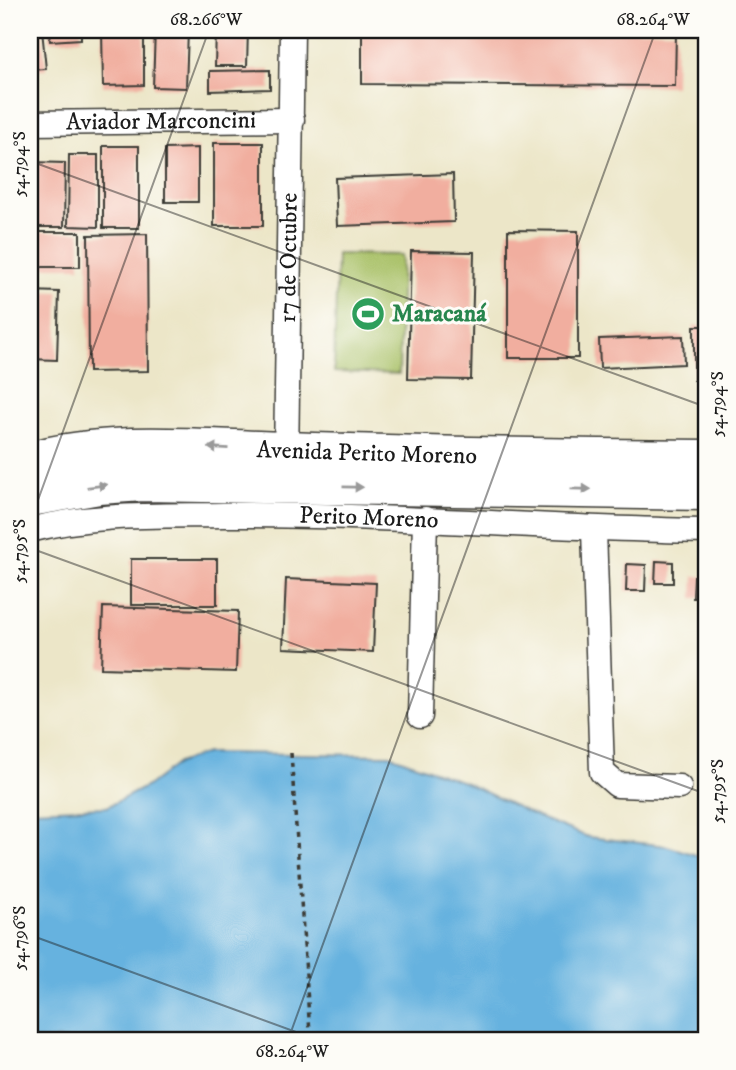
<svg xmlns="http://www.w3.org/2000/svg" width="736" height="1070" viewBox="0 0 736 1070" font-family="'IM FELL DW Pica',serif">
	<style>
		.green { fill: #a9c167; stroke: #626e42; stroke-width: 2 }
		.water { fill: #66b2df; stroke: #41677e; stroke-width: 2 }
		.building { fill: #f1ae9f }
		.lines { fill: none; stroke-linecap: round; stroke-linejoin: round }
		.minor-casing { stroke: #3b3a36; stroke-width: 27 }
		.primary-casing { stroke: #3b3a36; stroke-width: 41 }
		.path { stroke: #3b3a36; stroke-width: 3.5; stroke-dasharray: 5 5; stroke-linecap: butt }
		.minor { stroke: #fff; stroke-width: 24 }
		.primary { stroke: #fff; stroke-width: 38 }
		.oneway { fill: #999 }
		.ticks { fill: none; stroke: #1c1c1c; stroke-width: 2; stroke-opacity: 0.45 }
		.labels { text-anchor: middle; dominant-baseline: central; stroke-width: 6; stroke-linejoin: round; paint-order: stroke }
		.street-label { font-size: 24px; fill: #1c1c1c; stroke: #fdfcf7 }
		.leisure-label { font-size: 24px; font-weight: bold; fill: #27864d; stroke: #fdfcf7; text-anchor: start }
		.neatline { fill: none; stroke: #1c1c1c; stroke-width: 2.5 }
		.ticks-label { font-size: 18px; text-anchor: middle; fill: #1c1c1c }
	</style>
	<rect width="100%" height="100%" fill="#fdfcf7"/>
	<filter id="ink" filterUnits="userSpaceOnUse"><feTurbulence type="fractalNoise" baseFrequency=".0143" numOctaves="2"/><feDisplacementMap in="SourceGraphic" scale="14" xChannelSelector="R" yChannelSelector="G"/><feConvolveMatrix kernelMatrix="1 2 1 2 8 2 1 2 1" color-interpolation-filters="sRGB"/></filter>
	<filter id="wash" filterUnits="userSpaceOnUse"><feTurbulence type="fractalNoise" baseFrequency=".00686" numOctaves="4" result="noise"/><feDisplacementMap in="SourceGraphic" scale="28" xChannelSelector="R" yChannelSelector="G"/><feGaussianBlur stdDeviation="1.57" result="paint"/><feColorMatrix in="noise" values="0 0 0 0 0 0 0 0 0 0 0 0 0 0 0 0 0 1.4 0 .05"/><feComposite in="paint" operator="in"/></filter>
	<g filter="url(#wash)">
		<rect width="100%" height="100%" fill="#ece6c8"/>
		<!-- green -->
		<path class="green" d="M337,254L402,255L399,374L334,372Z"/>
		<!-- water -->
		<path class="water" d="M207,753L390,755L466,783L540,818L588,837L667,846L706,858V1040H30V810L107,807L149,785L178,763Z"/>
		<g id="blocks">
			<!-- building -->
			<g class="building">
				<path d="M30,30H42L46,69L30,70Z"/>
				<path d="M49,30H81V39L50,41Z"/>
				<path d="M102,30H144V85L103,86Z"/>
				<path d="M155,30H188L186,88L153,87Z"/>
				<path d="M216,30H248L247,66H215Z"/>
				<path d="M362,30L676,31L675,86L362,84Z"/>
				<path d="M270,70V89L210,91V71Z"/>
				<rect x="214" y="143" width="49" height="83"/>
				<rect x="103" y="146" width="36" height="82"/>
				<path d="M198,148V202H165V149Z"/>
				<path d="M69,155H98V227L68,226Z"/>
				<path d="M30,162L65,163L64,227H30Z"/>
				<path d="M453,174L454,222L337,226L335,178Z"/>
				<path d="M508,230L578,231V358H508Z"/>
				<rect x="30" y="232" width="50" height="35"/>
				<path d="M147,234L148,371L89,372L88,235Z"/>
				<path d="M411,251L474,252L471,380L408,379Z"/>
				<path d="M30,291L59,292L57,360L30,359Z"/>
				<rect x="694" y="326" width="12" height="54"/>
				<path d="M683,336L684,364L600,368L599,339Z"/>
				<rect x="131" y="559" width="86" height="46"/>
				<path d="M656,561L673,562V583H655Z"/>
				<path d="M627,564L646,565L645,591H626Z"/>
				<path d="M694,576L706,577V598H693Z"/>
				<path d="M286,579L376,583L373,652L283,648Z"/>
				<path d="M103,607L238,611L236,672L101,668Z"/>
			</g>
		</g>
	</g>
	<g filter="url(#ink)">
		<use href="#blocks" fill-opacity="0" stroke="#3b3a36" stroke-width="2"/>
		<g class="lines">
			<!-- minor casing -->
			<g class="minor-casing">
				<g id="minor">
					<path id="s1" d="M30,123L292,120"/>
					<path id="s2" d="M286,463L292,30"/>
					<path id="s3" d="M30,530C94,513 159,516 224,515C385,514 546,529 706,531"/>
					<path d="M594,530L602,772L617,785L679,787"/>
					<path d="M420,716L425,519"/>
				</g>
			</g>
			<!-- primary casing -->
			<g class="primary-casing">
				<g id="primary">
					<path id="s4" d="M30,461C114,438 202,449 288,451C427,456 567,458 706,459"/>
					<path d="M30,497L99,485L143,482L706,491"/>
				</g>
			</g>
			<!-- path -->
			<path class="path" d="M291,753L310,1033"/>
			<!-- minor -->
			<use href="#minor" class="minor"/>
			<!-- primary -->
			<use href="#primary" class="primary"/>
		</g>
		<!-- one-way arrows -->
		<defs><path id="oneway-solid" d="M-6-.8H1V-3.2L6.5 0L1 3.2V.8H-6Z" transform="scale(1.75)"/></defs>
		<g class="oneway">
			<use href="#oneway-solid" transform="translate(218 448) rotate(-177)"/>
			<use href="#oneway-solid" transform="translate(97 486) rotate(-7)"/>
			<use href="#oneway-solid" transform="translate(353 487) rotate(1)"/>
			<use href="#oneway-solid" transform="translate(581 489) rotate(1)"/>
		</g>
	</g>
	<!-- ticks -->
	<path class="ticks" d="M30,161L706,407M30,522L209,30M30,548L706,794M30,935L318,1040M288,1040L656,30"/>
	<!-- icons -->
	<defs>
		<g id="stadium-disc" transform="scale(1.75)"><circle r="9.5" fill="#2e9e5b" stroke="#fdfcf7"/><path d="M0-5a6.5 5 0 1 0 0 10a6.5 5 0 1 0 0-10ZM-3.5-1.8h7v3.6h-7Z" fill="#fff"/></g>
	</defs>
	<g fill-rule="evenodd">
		<use href="#stadium-disc" x="368" y="314"/>
	</g>
	<g class="labels">
		<!-- street labels -->
		<g class="street-label">
			<text stroke="none"><textPath href="#s1" startOffset="131">Aviador Marconcini</textPath></text>
			<text stroke="none"><textPath href="#s2" startOffset="205">17 de Octubre</textPath></text>
			<text stroke="none"><textPath href="#s4" startOffset="338">Avenida Perito Moreno</textPath></text>
			<text stroke="none"><textPath href="#s3" startOffset="340">Perito Moreno</textPath></text>
		</g>
		<!-- leisure labels -->
		<g class="leisure-label">
			<text x="392" y="314">Maracaná</text>
		</g>
	</g>
	<!-- margin -->
	<rect width="736" height="1070" fill="none" stroke="#fdfcf7" stroke-width="77"/>
	<rect x="38" y="38" width="660" height="994" class="neatline"/>
	<g class="ticks-label">
		<text x="206" y="25">68.266°W</text>
		<text x="653" y="25">68.264°W</text>
		<text transform="translate(19 164) rotate(-90)" y="6">54.794°S</text>
		<text transform="translate(717 404) rotate(-90)" y="6">54.794°S</text>
		<text transform="translate(19 551) rotate(-90)" y="6">54.795°S</text>
		<text transform="translate(717 791) rotate(-90)" y="6">54.795°S</text>
		<text transform="translate(19 938) rotate(-90)" y="6">54.796°S</text>
		<text x="292" y="1057">68.264°W</text>
	</g>
</svg>
